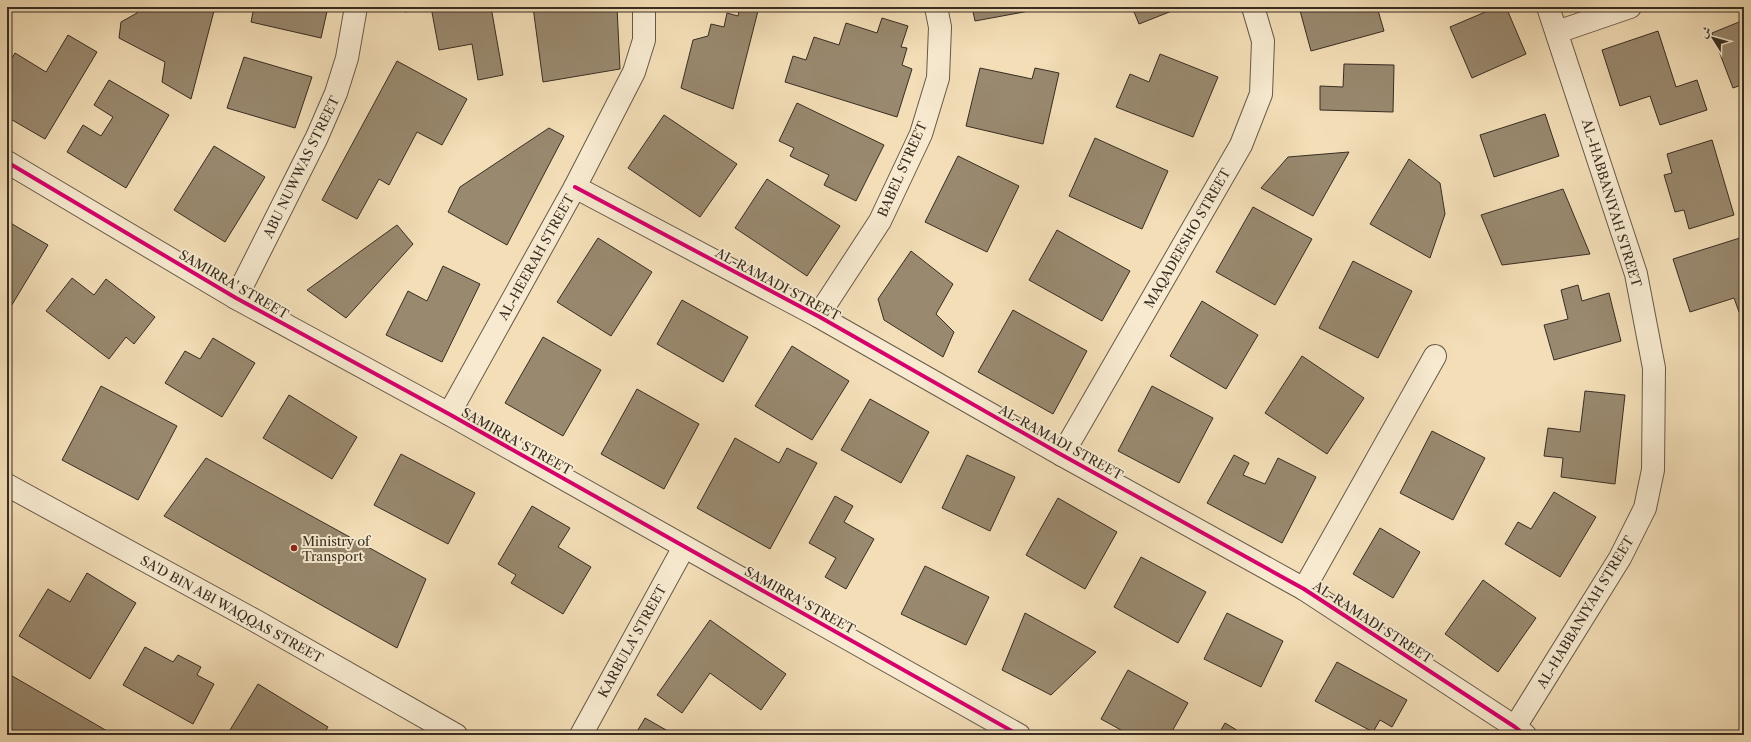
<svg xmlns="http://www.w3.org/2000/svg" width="1751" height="742" viewBox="0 0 1751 742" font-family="'Libre Caslon Text',Amiri,serif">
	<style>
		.building { fill: #99896f; stroke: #382d22 }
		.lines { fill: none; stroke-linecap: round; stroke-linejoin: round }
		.minor-casing { stroke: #675947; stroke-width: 24 }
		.tertiary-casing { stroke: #675947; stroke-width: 24 }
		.minor { stroke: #f7ead0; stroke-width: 22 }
		.tertiary { stroke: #f7ead0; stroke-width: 22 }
		.cycleway-casing { stroke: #f7ead0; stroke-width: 6 }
		.cycleway { stroke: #d6006c; stroke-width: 4 }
		.poi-dot { fill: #8f2418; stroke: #f7ead0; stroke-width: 1.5 }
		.labels { text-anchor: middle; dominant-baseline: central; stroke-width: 4; stroke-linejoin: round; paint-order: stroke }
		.street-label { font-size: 13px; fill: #382d22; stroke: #f7ead0 }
		.poi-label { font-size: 13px; fill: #382d22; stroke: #f7ead0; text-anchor: start }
	</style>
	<rect width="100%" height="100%" fill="#f3deb7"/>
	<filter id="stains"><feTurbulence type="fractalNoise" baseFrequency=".005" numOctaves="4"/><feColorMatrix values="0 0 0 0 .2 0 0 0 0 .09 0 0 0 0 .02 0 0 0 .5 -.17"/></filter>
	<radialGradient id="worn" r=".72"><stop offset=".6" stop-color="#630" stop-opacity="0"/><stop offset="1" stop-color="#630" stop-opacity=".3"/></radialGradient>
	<!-- building -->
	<g class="building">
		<path d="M141,7H215L191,99L162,82L165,62L119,38L121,22L137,13Z"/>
		<path d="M254,7H328L321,38L251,22Z"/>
		<path d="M404,7H429L405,12Z"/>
		<path d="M431,7H491L503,75L478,80L472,44L439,50Z"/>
		<path d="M533,7H617L620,69L543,82Z"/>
		<path d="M740,7H759L733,109L681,88L693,40L708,36L711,24L724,27L727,13L738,16Z"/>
		<path d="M972,7H1051L975,21Z"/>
		<path d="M1132,7H1182L1139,24Z"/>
		<path d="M1299,7H1377L1384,31L1311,51Z"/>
		<path d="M1497,7H1506L1526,54L1472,78L1450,27Z"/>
		<path d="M882,18L908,26L901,47L907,48L902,65L912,69L897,117L785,82L793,56L806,60L814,37L839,45L846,23L877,33Z"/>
		<path d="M1744,20V84L1733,88L1712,33Z"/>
		<path d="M1658,31L1676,87L1697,80L1707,110L1660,125L1650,96L1620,106L1602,50Z"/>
		<path d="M68,35L97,52L45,139L7,117V66L15,53L46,72Z"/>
		<path d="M1160,54L1218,77L1193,137L1116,107L1130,74L1149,82Z"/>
		<path d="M244,57L312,77L295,128L227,108Z"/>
		<path d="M397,61L467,99L442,145L417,132L389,185L379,179L357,219L322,200Z"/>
		<path d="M1344,64L1394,65L1393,112L1320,110V86L1343,87Z"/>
		<path d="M980,68L1032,79L1035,68L1059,73L1043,144L966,126Z"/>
		<path d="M109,80L169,115L126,188L67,152L83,125L101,136L113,117L94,105Z"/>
		<path d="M797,103L884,145L856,201L824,185L829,175L790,156L794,148L779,141Z"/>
		<path d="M1545,114L1559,156L1494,177L1480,135Z"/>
		<path d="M664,115L737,164L700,217L628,168Z"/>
		<path d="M549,128L564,136L507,245L448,212L460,187Z"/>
		<path d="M1095,138L1168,171L1142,229L1069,196Z"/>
		<path d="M1712,140L1734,215L1689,229L1684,210L1675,212L1664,175L1672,173L1667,154Z"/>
		<path d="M214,146L265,177L225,242L174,210Z"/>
		<path d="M1349,152L1313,216L1261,188L1288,157Z"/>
		<path d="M958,156L1019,186L987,252L925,222Z"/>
		<path d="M1409,159L1440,183L1445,214L1430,258L1370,224Z"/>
		<path d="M767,179L840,226L807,276L735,228Z"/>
		<path d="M1563,189L1590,254L1502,265L1481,215Z"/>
		<path d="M1253,207L1312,239L1275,305L1216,272Z"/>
		<path d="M7,221L48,245L10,308L7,306Z"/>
		<path d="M397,225L413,244L346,318L307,290Z"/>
		<path d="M1057,230L1130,271L1102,321L1029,280Z"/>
		<path d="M1743,237L1744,311L1739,312L1734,298L1690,312L1673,259Z"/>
		<path d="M598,238L652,272L611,336L557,302Z"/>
		<path d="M911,251L953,284L936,314L954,332L943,357L884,320L878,299Z"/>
		<path d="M1353,261L1412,291L1378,358L1319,328Z"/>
		<path d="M443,266L480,284L442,362L386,335L408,291L427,301Z"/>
		<path d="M72,278L94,295L106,279L155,317L134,344L126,337L109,359L46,311Z"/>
		<path d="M1578,285L1582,301L1609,293L1621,341L1554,360L1544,325L1568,319L1561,290Z"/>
		<path d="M682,300L748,337L723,382L657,344Z"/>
		<path d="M1202,301L1258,335L1226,389L1170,356Z"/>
		<path d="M1013,310L1087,351L1053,414L978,372Z"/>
		<path d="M543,337L601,370L563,436L505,403Z"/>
		<path d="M213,338L255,363L222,417L165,383L185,351L200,359Z"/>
		<path d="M792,346L849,381L812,440L755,406Z"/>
		<path d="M1302,356L1364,398L1327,454L1265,413Z"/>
		<path d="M101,386L177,426L138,500L62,460Z"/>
		<path d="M1152,386L1213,418L1179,483L1118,451Z"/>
		<path d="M637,389L699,424L664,489L601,454Z"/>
		<path d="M1585,391L1625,395L1615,484L1561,477L1563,458L1544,456L1548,428L1580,432Z"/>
		<path d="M289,395L357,437L332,479L263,438Z"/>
		<path d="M870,399L929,432L901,483L841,450Z"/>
		<path d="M1432,431L1485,458L1453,520L1400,493Z"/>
		<path d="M735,438L779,463L787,448L817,463L770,549L697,508Z"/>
		<path d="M401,454L475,493L448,544L374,505Z"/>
		<path d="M967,455L1015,477L990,531L942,508Z"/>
		<path d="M1234,455L1249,463L1243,475L1265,484L1278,458L1316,477L1282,543L1207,503Z"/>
		<path d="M206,458L426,579L397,648L164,516Z"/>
		<path d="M1554,492L1596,517L1560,577L1505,544L1518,522L1531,529Z"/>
		<path d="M835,496L853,506L844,522L874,539L846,589L825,577L836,558L809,543Z"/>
		<path d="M1058,498L1117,532L1085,589L1026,555Z"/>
		<path d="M532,506L570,528L558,547L591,567L563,614L511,583L516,575L498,564Z"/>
		<path d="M1380,528L1420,552L1393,598L1353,574Z"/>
		<path d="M1141,557L1206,592L1178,643L1114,607Z"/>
		<path d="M925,566L989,597L966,645L901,614Z"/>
		<path d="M87,573L136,603L90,679L19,636L48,589L70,602Z"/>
		<path d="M1483,580L1536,618L1498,672L1445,634Z"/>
		<path d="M1025,613L1096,652L1051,695L1002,670Z"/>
		<path d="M1227,613L1283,641L1261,687L1204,659Z"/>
		<path d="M710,620L786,674L761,710L710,673L682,713L657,695Z"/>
		<path d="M145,647L173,662L178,655L201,667L197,675L214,684L193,724L123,685Z"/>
		<path d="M1337,662L1407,700L1392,727L1380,720L1373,732L1315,701Z"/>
		<path d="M1128,670L1188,703L1170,735H1130L1101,719Z"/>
		<path d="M7,673L114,735H7Z"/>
		<path d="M258,684L328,727L323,735H227Z"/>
		<path d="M645,718L675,735H635Z"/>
		<path d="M1225,723L1245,735H1218Z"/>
	</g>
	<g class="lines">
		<!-- minor casing -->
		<g class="minor-casing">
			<g id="minor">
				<path d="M1557,32L1630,7"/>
				<path d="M7,162L236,298L449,414L1019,735"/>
				<path d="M575,187L818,316L1062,455L1304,589L1515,727L1525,735"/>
				<path d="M236,298L317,137L336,93L347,58L356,7"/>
				<path d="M818,316L880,221L921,134L938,78L940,27L936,7"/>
				<path d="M449,414L575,187L634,72L644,40V7"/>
				<path d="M1062,455L1241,145L1261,94L1263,41L1253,7"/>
				<path d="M1304,589L1435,356"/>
				<path d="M581,735L684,547"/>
				<path d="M1510,735L1620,558L1645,508L1653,470L1654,368L1636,274L1548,7"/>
			</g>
		</g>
		<!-- tertiary casing -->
		<g class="tertiary-casing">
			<path id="tertiary" d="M7,485L254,620L456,735"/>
		</g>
		<!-- minor -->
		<use href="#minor" class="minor"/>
		<!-- tertiary -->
		<use href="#tertiary" class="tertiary"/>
		<!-- cycleway casing -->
		<g class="cycleway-casing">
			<g id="cycleway">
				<path d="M7,162L236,298L449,414L1019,735"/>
				<path d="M575,187L818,316L1062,455L1304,589L1515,727L1525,735"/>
			</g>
		</g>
		<!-- cycleway -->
		<use href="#cycleway" class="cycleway"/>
	</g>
	<!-- markers -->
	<circle class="poi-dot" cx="294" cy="548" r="4"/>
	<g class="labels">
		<!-- street labels -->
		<g class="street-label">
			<text transform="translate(301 167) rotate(-64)">ABU NUWWAS STREET</text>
			<text transform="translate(902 169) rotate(-66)">BABEL STREET</text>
			<text transform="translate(1612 203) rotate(73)">AL-HABBANIYAH STREET</text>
			<text transform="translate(1187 238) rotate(-60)">MAQADEESHO STREET</text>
			<text transform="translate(536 257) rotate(-61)">AL-HEERAH STREET</text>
			<text transform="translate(234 284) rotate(30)">SAMIRRA' STREET</text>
			<text transform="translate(778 284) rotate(28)">AL-RAMADI STREET</text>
			<text transform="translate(517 441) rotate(29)">SAMIRRA' STREET</text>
			<text transform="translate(1061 442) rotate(29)">AL-RAMADI STREET</text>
			<text transform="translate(800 600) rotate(29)">SAMIRRA' STREET</text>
			<text transform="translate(232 609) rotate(29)">SA'D BIN ABI WAQQAS STREET</text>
			<text transform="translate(1585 612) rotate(-59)">AL-HABBANIYAH STREET</text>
			<text transform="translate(1373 622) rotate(33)">AL-RAMADI STREET</text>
			<text transform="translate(632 641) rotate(-61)">KARBULA' STREET</text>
		</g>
		<!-- poi labels -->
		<g class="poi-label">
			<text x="302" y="541">Ministry of<tspan x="302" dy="15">Transport</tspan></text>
		</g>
	</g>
	<!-- margin -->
	<rect width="1751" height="742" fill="none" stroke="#f3deb7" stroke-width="24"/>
	<rect x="8" y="8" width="1735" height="726" fill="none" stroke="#382d22" stroke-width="2"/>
	<rect x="12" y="12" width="1727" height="718" fill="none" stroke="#382d22"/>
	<!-- north arrow -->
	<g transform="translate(1713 38) rotate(307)" stroke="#f7ead0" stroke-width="3" paint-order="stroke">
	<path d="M0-3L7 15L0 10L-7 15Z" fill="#382d22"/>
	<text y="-6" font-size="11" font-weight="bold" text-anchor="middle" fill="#382d22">ش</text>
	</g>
	<rect width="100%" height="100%" filter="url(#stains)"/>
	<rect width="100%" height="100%" fill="url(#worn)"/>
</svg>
